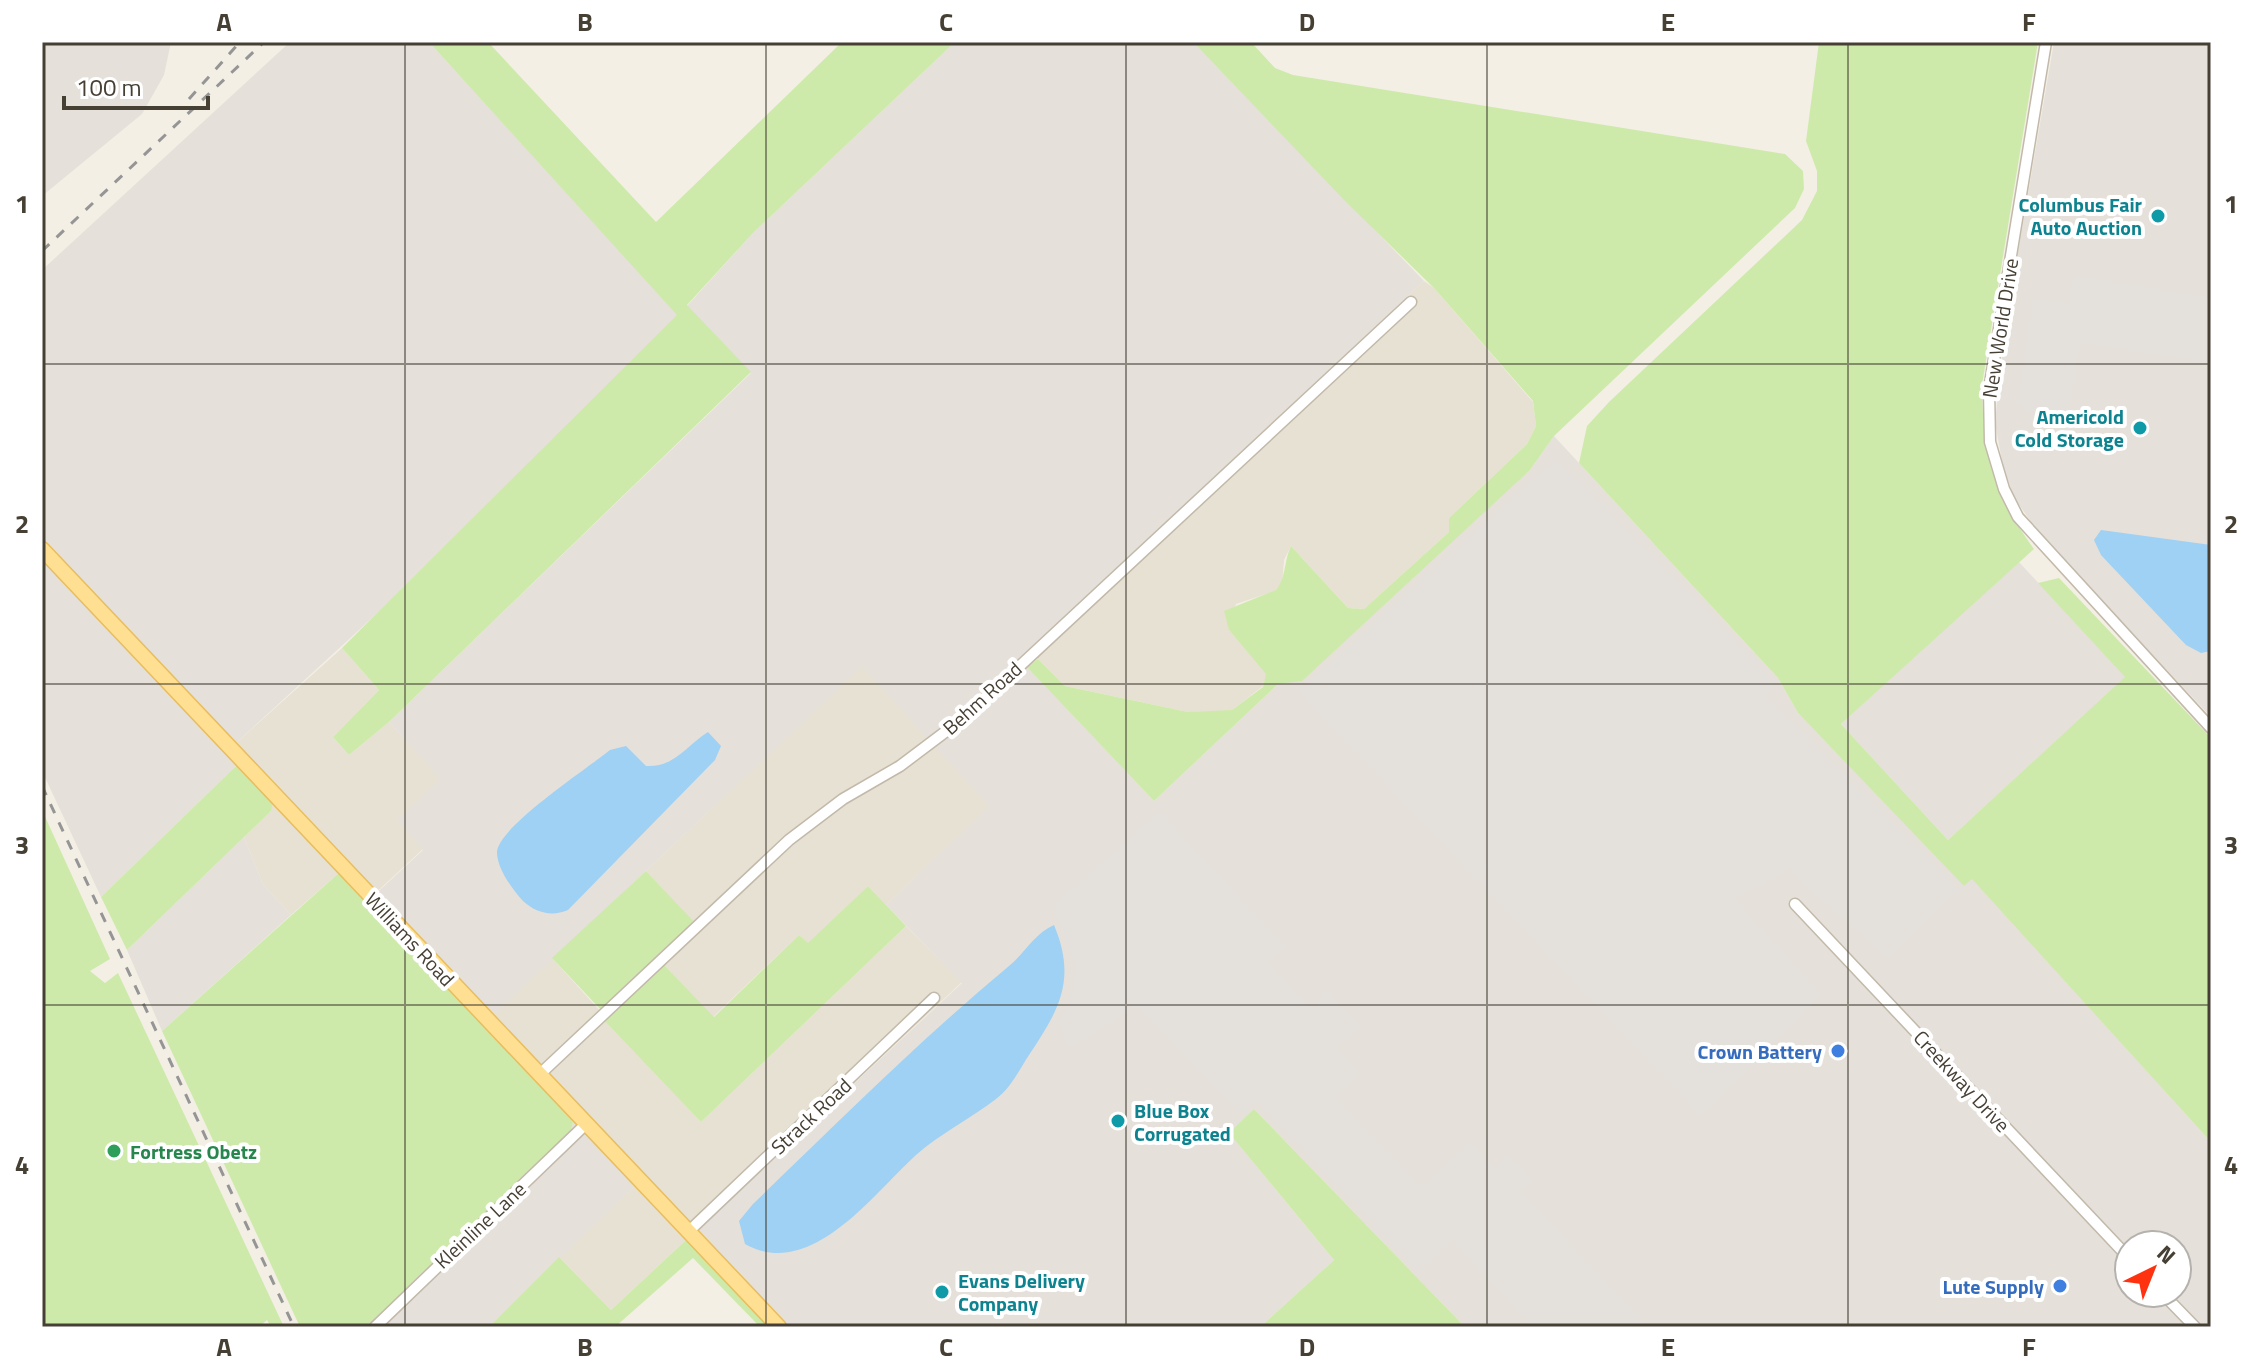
<svg xmlns="http://www.w3.org/2000/svg" width="2253" height="1369" viewBox="0 0 2253 1369" font-family="'Titillium Web',sans-serif">
	<style>
		.residential { fill: #e7e1d3 }
		.industrial { fill: #e5e0da; fill-rule: evenodd }
		.green { fill: #ceeaab }
		.parking { fill: #e4e1dd }
		.water { fill: #9ed1f3 }
		.lines { fill: none; stroke-linecap: round; stroke-linejoin: round }
		.minor-casing { stroke: #c2b9aa; stroke-width: 13 }
		.major-casing { stroke: #e8bd5e; stroke-width: 17 }
		.minor { stroke: #fff; stroke-width: 10 }
		.major { stroke: #ffdf92; stroke-width: 14 }
		.rail { stroke: #959595; stroke-width: 3; stroke-dasharray: 10 10; stroke-linecap: butt }
		.grid { fill: none; stroke: #463f34; stroke-width: 2; stroke-opacity: 0.55 }
		.culture-dot { fill: #0f9aa8; stroke: #fff; stroke-width: 3 }
		.shop-dot { fill: #3f7fe0; stroke: #fff; stroke-width: 3 }
		.leisure-dot { fill: #2e9e5b; stroke: #fff; stroke-width: 3 }
		.labels { text-anchor: middle; dominant-baseline: central; stroke-width: 8; stroke-linejoin: round; paint-order: stroke }
		.culture-label { font-size: 20px; font-weight: bold; fill: #0d838f; stroke: #fff; text-anchor: end }
		.street-label { font-size: 20px; fill: #463f34; stroke: #fff }
		.shop-label { font-size: 20px; font-weight: bold; fill: #366cbe; stroke: #fff; text-anchor: end }
		.leisure-label { font-size: 20px; font-weight: bold; fill: #27864d; stroke: #fff; text-anchor: start }
		.neatline { fill: none; stroke: #463f34; stroke-width: 3 }
		.grid-label { font-size: 26px; text-anchor: middle; font-weight: bold; fill: #463f34 }
	</style>
	<rect width="100%" height="100%" fill="#f3efe5"/>
	<!-- residential -->
	<g class="residential">
		<path d="M1424,281L1434,288L1533,402L1536,426L1527,444L1449,518V532L1364,609L1348,608L1291,546L1284,560L1282,584L1275,591L1236,604L1229,630L1267,674L1263,686L1231,711L1188,712L1065,686L1029,650Z"/>
		<path d="M342,648L379,690L333,737L349,755L389,722L441,779L423,849L367,901L340,872L291,915L263,884L244,837L271,811L235,744Z"/>
		<path d="M862,666L990,806L886,905L868,886L808,944L799,935L713,1017L658,959L694,923L646,871Z"/>
		<path d="M906,926L962,982L611,1310L559,1257L637,1184L580,1124L573,1122L570,1114L484,1024L552,958L701,1122Z"/>
	</g>
	<!-- industrial -->
	<g class="industrial">
		<path d="M42,42H171L164,75L142,114L42,196Z"/>
		<path d="M290,42H429L678,315L408,585L235,744L238,764L101,897L42,771V270Z"/>
		<path d="M955,42H1193L1424,281L1020,659L1154,801L1278,684L1530,470L1554,436L1778,678L1798,713L1964,885L1972,878L2211,1142V1327H1465L1254,1109L1230,1134L1334,1260L1260,1327H769L686,1240L962,983L886,905L989,806L862,667L484,1024L368,901L423,850L397,819L440,779L389,722L751,373L687,306L754,232ZM2129,1245H2177V1293H2129Z"/>
		<path d="M2054,42H2211V717L2042,537L2015,499L2003,467L1995,422L2005,329Z"/>
		<path d="M2018,561L2126,677L1948,840L1841,724Z"/>
		<path d="M244,837L263,884L291,915L162,1031L127,950Z"/>
		<path d="M573,1122L580,1124L637,1184L489,1327H366L571,1131Z"/>
	</g>
	<!-- green -->
	<g class="green">
		<path d="M429,42H488L656,222L842,42H955L754,232L687,305L751,372L389,722L349,755L333,737L379,690L342,648L677,315Z"/>
		<path d="M1193,42H1251L1275,68L1293,75L1785,154L1803,171L1804,189L1795,208L1554,436L1530,470L1302,681L1278,684L1154,801L1027,667L1038,659L1065,686L1188,712L1232,710L1263,687L1266,674L1229,630L1224,611L1276,590C1286,579 1284,560 1291,546L1348,608L1364,609L1449,532V518L1527,444L1536,426L1533,401L1434,288L1347,203Z"/>
		<path d="M1819,42H2038L1982,385C1983,456 1992,491 2034,549L1841,724L1948,840L2125,677L2038,583L2059,578L2211,738V1142L1972,879L1964,886L1798,713L1778,678L1579,463L1587,426L1609,402L1802,220L1817,191V171L1806,141Z"/>
		<path d="M238,764L273,802L271,811L127,950L101,897Z"/>
		<path d="M42,810L110,959L90,971L105,983L118,973L284,1327H271L267,1320L259,1327H42Z"/>
		<path d="M646,871L695,923L602,1011L552,958Z"/>
		<path d="M340,872L570,1114L573,1122L571,1131L366,1327H300L162,1031Z"/>
		<path d="M868,886L906,926L701,1122L603,1019L663,964L714,1017L799,935L808,943Z"/>
		<path d="M1254,1109L1465,1327H1260L1334,1260L1229,1133Z"/>
		<path d="M686,1240L769,1327H760L693,1258L615,1327H489L559,1257L611,1310Z"/>
	</g>
	<!-- parking -->
	<g class="parking">
		<path d="M2073,275L2211,298V362L2080,343L2064,434L2018,403L2033,298L2069,304Z"/>
		<path d="M1556,459L1775,682L1765,697L1957,889L1888,958L1788,869L1734,899L1821,994L1701,1116L1299,692Z"/>
		<path d="M1159,812L1285,946L1268,962L1309,1006L1328,991L1360,1026L1336,1048L1360,1073L1335,1097L1421,1188L1469,1142L1495,1168L1508,1155L1532,1179L1520,1191L1648,1327H1534L1452,1240L1419,1271L1256,1099L1243,1114L1137,1006L1070,1047L1057,1026L1073,989V960L1053,906Z"/>
	</g>
	<!-- water -->
	<g class="water">
		<path d="M2101,530L2211,545V651L2201,653L2186,645L2101,555L2094,540Z"/>
		<path d="M708,732L721,746L715,760L568,910C552,917 536,913 523,901C513,890 497,869 497,852C498,827 588,768 610,750L626,746L646,766C674,768 687,745 708,732Z"/>
		<path d="M1054,925C1077,980 1059,1010 1029,1055C1019,1070 1011,1088 996,1099C970,1119 941,1133 916,1155C873,1194 811,1281 745,1244L739,1221L753,1204C837,1123 919,1041 1009,966C1024,954 1035,933 1054,925Z"/>
	</g>
	<g class="lines">
		<!-- minor casing -->
		<g class="minor-casing">
			<g id="minor">
				<path d="M2046,42L1989,390L1990,442L2004,489L2018,517L2211,728"/>
				<path d="M1795,904L2129,1258"/>
				<path d="M539,1075L789,840L843,799L900,766L965,717L1411,302"/>
				<path d="M688,1232L934,998"/>
				<path d="M2162,1293L2195,1327"/>
				<path d="M375,1327L586,1124"/>
			</g>
		</g>
		<!-- major casing -->
		<g class="major-casing">
			<path id="major" d="M42,549L779,1327"/>
		</g>
		<!-- minor -->
		<use href="#minor" class="minor"/>
		<!-- major -->
		<use href="#major" class="major"/>
		<!-- rail -->
		<g class="rail">
			<path d="M189,99L240,42"/>
			<path d="M42,251L264,42"/>
			<path d="M42,786L294,1327"/>
		</g>
	</g>
	<!-- grid -->
	<path class="grid" d="M405,42V1327M766,42V1327M1126,42V1327M1487,42V1327M1848,42V1327M42,364H2211M42,684H2211M42,1005H2211"/>
	<!-- markers -->
	<g class="culture-dot">
		<circle cx="2158" cy="216" r="8"/>
		<circle cx="2140" cy="428" r="8"/>
		<circle cx="1118" cy="1121" r="8"/>
		<circle cx="942" cy="1292" r="8"/>
	</g>
	<g class="shop-dot">
		<circle cx="1838" cy="1051" r="8"/>
		<circle cx="2060" cy="1286" r="8"/>
	</g>
	<circle class="leisure-dot" cx="114" cy="1151" r="8"/>
	<g class="labels">
		<!-- culture labels -->
		<g class="culture-label">
			<text x="2142" y="204">Columbus Fair<tspan x="2142" dy="23">Auto Auction</tspan></text>
			<text x="2124" y="416">Americold<tspan x="2124" dy="23">Cold Storage</tspan></text>
			<text x="1134" y="1110" text-anchor="start">Blue Box<tspan x="1134" dy="23">Corrugated</tspan></text>
			<text x="958" y="1280" text-anchor="start">Evans Delivery<tspan x="958" dy="23">Company</tspan></text>
		</g>
		<!-- street labels -->
		<g class="street-label">
			<text transform="translate(2000 328) rotate(-81)">New World Drive</text>
			<text transform="translate(982 698) rotate(-42)">Behm Road</text>
			<text transform="translate(410 939) rotate(47)">Williams Road</text>
			<text transform="translate(1962 1081) rotate(47)">Creekway Drive</text>
			<text transform="translate(811 1116) rotate(-43)">Strack Road</text>
			<text transform="translate(480 1225) rotate(-43)">Kleinline Lane</text>
		</g>
		<!-- shop labels -->
		<g class="shop-label">
			<text x="1822" y="1051">Crown Battery</text>
			<text x="2044" y="1286">Lute Supply</text>
		</g>
		<!-- leisure labels -->
		<g class="leisure-label">
			<text x="130" y="1151">Fortress Obetz</text>
		</g>
	</g>
	<!-- border -->
	<rect width="2253" height="1369" fill="none" stroke="#ffffff" stroke-width="88"/>
	<!-- north arrow -->
	<g transform="translate(2153 1269) rotate(43)"><circle r="38" fill="#ffffff" stroke="#b5b2ae" stroke-width="2"/>
	<path d="M0-6L14 30L0 20L-14 30Z" fill="#ff3210"/>
	<text y="-12" font-size="22" font-weight="bold" text-anchor="middle" fill="#463f34">N</text>
	</g>
	<!-- scale -->
	<path d="M64 96v12h144v-12" fill="none" stroke="#463f34" stroke-width="4"/>
	<text x="76" y="96" font-size="24" fill="#463f34" stroke="#ffffff" stroke-width="6" paint-order="stroke">100 m</text>
	<rect x="44" y="44" width="2165" height="1281" class="neatline"/>
	<g class="grid-label">
		<text x="224" y="31">A</text>
		<text x="585" y="31">B</text>
		<text x="946" y="31">C</text>
		<text x="1307" y="31">D</text>
		<text x="1668" y="31">E</text>
		<text x="2029" y="31">F</text>
		<text x="22" y="213">1</text>
		<text x="2231" y="213">1</text>
		<text x="22" y="533">2</text>
		<text x="2231" y="533">2</text>
		<text x="22" y="854">3</text>
		<text x="2231" y="854">3</text>
		<text x="22" y="1174">4</text>
		<text x="2231" y="1174">4</text>
		<text x="224" y="1356">A</text>
		<text x="585" y="1356">B</text>
		<text x="946" y="1356">C</text>
		<text x="1307" y="1356">D</text>
		<text x="1668" y="1356">E</text>
		<text x="2029" y="1356">F</text>
	</g>
</svg>
